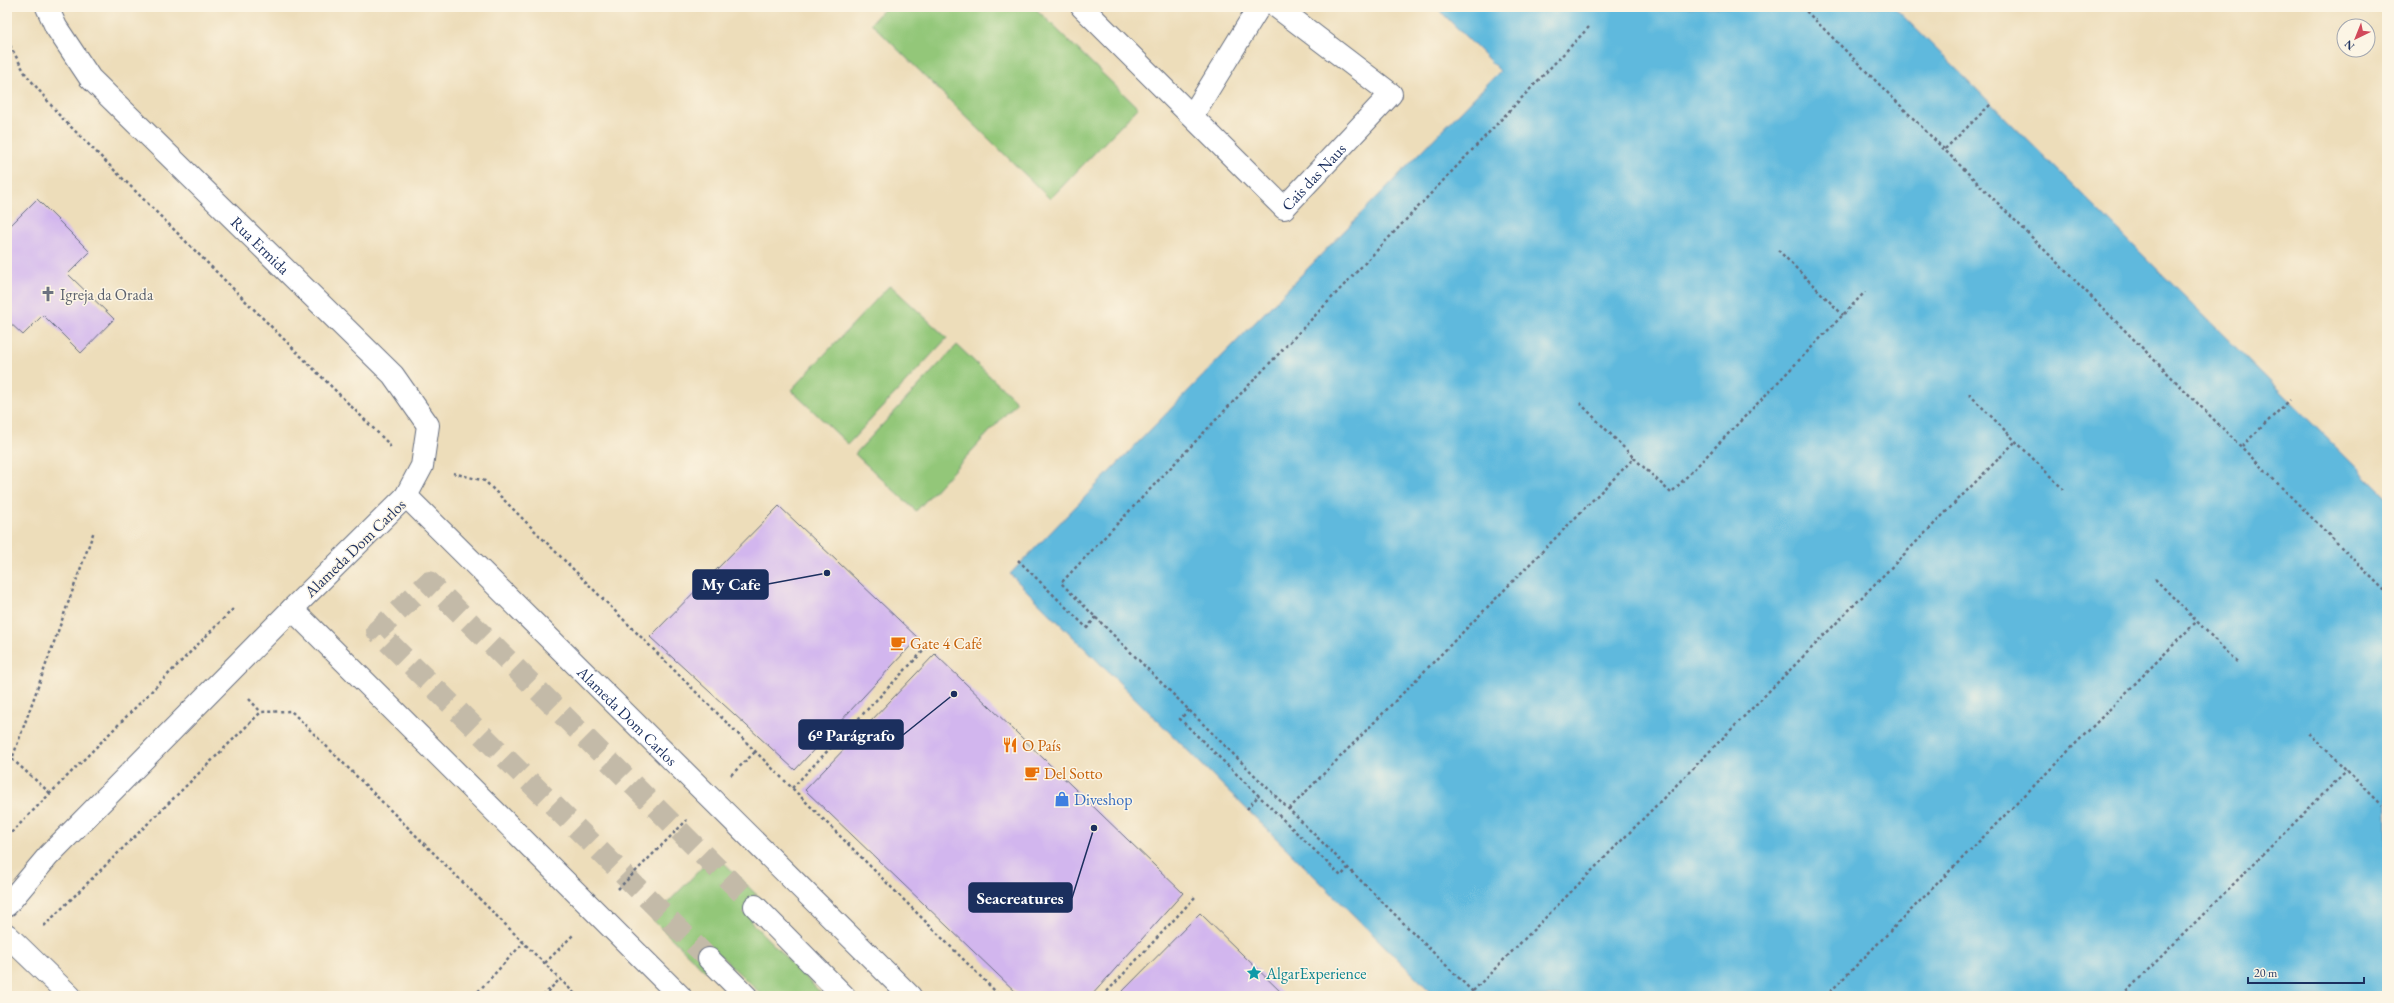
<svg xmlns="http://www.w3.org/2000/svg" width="2394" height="1003" viewBox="0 0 2394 1003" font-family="'EB Garamond',serif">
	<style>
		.green { fill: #93c779; stroke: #577b6c }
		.water { fill: #5fb9dd; stroke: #3d749e }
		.building { fill: #d2b6ee }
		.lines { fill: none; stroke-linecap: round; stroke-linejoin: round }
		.minor-tunnel { stroke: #c3baa8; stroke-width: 22; stroke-dasharray: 22 11; stroke-linecap: butt }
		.minor-casing { stroke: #646c7e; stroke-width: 24 }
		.path { stroke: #646c7e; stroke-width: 2.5; stroke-dasharray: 3 3; stroke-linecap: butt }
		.minor { stroke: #fff; stroke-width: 22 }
		.labels { text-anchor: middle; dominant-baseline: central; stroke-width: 3; stroke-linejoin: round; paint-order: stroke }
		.street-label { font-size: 16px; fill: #1b2f5e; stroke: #fcf5e5 }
		.worship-label { font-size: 16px; fill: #5b616d; stroke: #fcf5e5; text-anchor: start }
		.food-label { font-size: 16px; fill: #c56008; stroke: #fcf5e5; text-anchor: start }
		.shop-label { font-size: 16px; fill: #366cbe; stroke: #fcf5e5; text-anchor: start }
		.culture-label { font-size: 16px; fill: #0d838f; stroke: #fcf5e5; text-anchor: start }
		.leader { fill: none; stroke: #1b2f5e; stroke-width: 1.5 }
		.callout-dot { fill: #1b2f5e; stroke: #fcf5e5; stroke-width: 1.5 }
		.callout { fill: #1b2f5e; stroke: #1b2f5e; stroke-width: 1.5 }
		.callout-label { font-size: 17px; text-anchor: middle; font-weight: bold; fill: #fff }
	</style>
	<rect width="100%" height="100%" fill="#fcf5e5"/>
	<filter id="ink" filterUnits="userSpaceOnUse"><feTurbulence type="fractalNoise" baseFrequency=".025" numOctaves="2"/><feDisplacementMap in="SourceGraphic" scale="8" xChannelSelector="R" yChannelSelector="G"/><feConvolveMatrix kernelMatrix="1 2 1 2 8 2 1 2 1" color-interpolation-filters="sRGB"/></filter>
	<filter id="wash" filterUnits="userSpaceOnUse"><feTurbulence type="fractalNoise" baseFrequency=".012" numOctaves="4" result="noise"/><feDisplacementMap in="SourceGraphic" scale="16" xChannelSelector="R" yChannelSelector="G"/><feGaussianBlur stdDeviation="0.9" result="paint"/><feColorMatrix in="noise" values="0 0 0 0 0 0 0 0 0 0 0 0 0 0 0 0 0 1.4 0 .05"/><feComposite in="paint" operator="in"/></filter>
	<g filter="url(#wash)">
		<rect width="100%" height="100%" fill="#edddba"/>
		<!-- green -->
		<g class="green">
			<path d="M886,7H1034L1138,108L1050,199L871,23Z"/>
			<path d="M890,285L947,338L848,444L791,390Z"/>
			<path d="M957,345L1017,402L916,511L855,454Z"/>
			<path d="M715,854L768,906L750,921L824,996H763L720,955L705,971L652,919Z"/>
		</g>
		<!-- water -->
		<path class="water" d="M1436,7H1894L2387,498V996H1435L1010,574L1500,71Z"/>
		<g id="blocks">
			<!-- building -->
			<g class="building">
				<path d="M37,199L90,252L68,274L114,319L81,353L43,315L23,335L7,320V229Z"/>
				<path d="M779,506L918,638L795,770L650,637Z"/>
				<path d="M935,654L1183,893L1091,996H1020L805,790Z"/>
				<path d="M1200,913L1285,996H1118Z"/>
			</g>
		</g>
	</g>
	<g filter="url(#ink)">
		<use href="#blocks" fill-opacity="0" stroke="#646c7e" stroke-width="1"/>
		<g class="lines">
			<!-- minor-tunnel -->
			<path class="minor-tunnel" d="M709,959L377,631L429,582L755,906"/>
			<!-- minor casing -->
			<g class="minor-casing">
				<g id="minor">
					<path id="s1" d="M47,7L56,27L90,78L393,375L428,425L422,466L406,496L292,609L680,996"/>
					<path id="s2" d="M1082,7L1284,208L1391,94L1277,7"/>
					<path d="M1192,116L1259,7"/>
					<path id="s3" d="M406,496L910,996"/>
					<path d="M7,905L49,855L292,609"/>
					<path d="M755,906L844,996"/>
					<path d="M7,935L70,996"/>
					<path d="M709,959L746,996"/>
				</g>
			</g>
			<!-- path -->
			<g class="path">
				<path d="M1802,7L2387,593"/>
				<path d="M7,40L25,73L59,115L389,444L391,449"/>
				<path d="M1945,149L1991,104"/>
				<path d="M1778,250L1843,315"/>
				<path d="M1969,394L2063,489"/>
				<path d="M1580,403L1634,458"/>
				<path d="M2242,446L2290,400"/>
				<path d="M453,473L485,481L1000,996"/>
				<path d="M1018,560L1087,628L1096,617"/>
				<path d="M2155,579L2237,662"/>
				<path d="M249,699L261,712"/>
				<path d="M1189,710L1180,719L1341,876L1348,868"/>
				<path d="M2309,733L2382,805"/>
				<path d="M731,775L756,751"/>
				<path d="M792,788L930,644"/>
				<path d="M50,793L12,759L94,531"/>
				<path d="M1247,809L1259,795"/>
				<path d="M1289,809L1634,458L1671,493L1865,292"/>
				<path d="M7,837L233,609"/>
				<path d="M618,889L687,820"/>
				<path d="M44,926L261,712L291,711L577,996"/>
				<path d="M545,963L573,935"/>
				<path d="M1473,991L2016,441"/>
				<path d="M474,996L524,942"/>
				<path d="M543,996L560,979"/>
				<path d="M1103,996L1196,896"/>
				<path d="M1477,996L1061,583L1589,27"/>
				<path d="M1826,996L2197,621"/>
				<path d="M2122,996L2347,770"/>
			</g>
			<!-- minor -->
			<use href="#minor" class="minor"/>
		</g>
	</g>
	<!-- icons -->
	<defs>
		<g id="church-bare" transform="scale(1.2)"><path d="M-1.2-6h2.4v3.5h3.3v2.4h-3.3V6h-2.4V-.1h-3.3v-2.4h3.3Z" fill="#6b7280" stroke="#fcf5e5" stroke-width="2.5" paint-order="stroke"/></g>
		<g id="cafe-bare" transform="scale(1.2)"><path d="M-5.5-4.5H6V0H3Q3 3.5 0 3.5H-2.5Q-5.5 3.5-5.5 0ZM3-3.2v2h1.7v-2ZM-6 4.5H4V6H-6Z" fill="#e8710a" stroke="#fcf5e5" stroke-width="2.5" paint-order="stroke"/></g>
		<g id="restaurant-bare" transform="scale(1.2)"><path d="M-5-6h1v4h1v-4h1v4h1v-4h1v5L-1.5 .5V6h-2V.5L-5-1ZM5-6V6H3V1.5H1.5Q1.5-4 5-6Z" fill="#e8710a" stroke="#fcf5e5" stroke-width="2.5" paint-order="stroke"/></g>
		<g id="shop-bare" transform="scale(1.2)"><path d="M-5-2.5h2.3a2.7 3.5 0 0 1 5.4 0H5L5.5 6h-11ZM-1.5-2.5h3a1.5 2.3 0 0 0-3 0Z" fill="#3f7fe0" stroke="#fcf5e5" stroke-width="2.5" paint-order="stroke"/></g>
		<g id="sight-bare" transform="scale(1.2)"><path d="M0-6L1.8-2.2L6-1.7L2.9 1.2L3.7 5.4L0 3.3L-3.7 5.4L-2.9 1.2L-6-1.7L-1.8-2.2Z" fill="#0f9aa8" stroke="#fcf5e5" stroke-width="2.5" paint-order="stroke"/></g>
	</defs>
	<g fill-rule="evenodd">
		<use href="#church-bare" x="48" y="294"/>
		<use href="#cafe-bare" x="898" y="643"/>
		<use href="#restaurant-bare" x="1010" y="745"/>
		<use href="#cafe-bare" x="1032" y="773"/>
		<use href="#shop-bare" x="1062" y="799"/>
		<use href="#sight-bare" x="1254" y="973"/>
	</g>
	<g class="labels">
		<!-- street labels -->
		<g class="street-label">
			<text stroke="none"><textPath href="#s2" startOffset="328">Cais das Naus</textPath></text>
			<text stroke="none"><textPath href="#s1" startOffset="322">Rua Ermida</textPath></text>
			<text transform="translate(355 548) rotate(-44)">Alameda Dom Carlos</text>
			<text stroke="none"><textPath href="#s3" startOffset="312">Alameda Dom Carlos</textPath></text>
		</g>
		<!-- worship labels -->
		<g class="worship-label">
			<text x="60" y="294">Igreja da Orada</text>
		</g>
		<!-- food labels -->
		<g class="food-label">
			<text x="910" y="643">Gate 4 Café</text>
			<text x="1022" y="745">O País</text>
			<text x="1044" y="773">Del Sotto</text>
		</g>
		<!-- shop labels -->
		<g class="shop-label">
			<text x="1074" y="799">Diveshop</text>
		</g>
		<!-- culture labels -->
		<g class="culture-label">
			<text x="1266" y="973">AlgarExperience</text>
		</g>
	</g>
	<!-- callouts -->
	<path class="leader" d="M827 573L768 584M954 694L903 735M1094 828L1072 898"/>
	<g class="callout-dot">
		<circle cx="827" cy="573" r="4"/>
		<circle cx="954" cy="694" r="4"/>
		<circle cx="1094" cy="828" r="4"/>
	</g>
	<g class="callout">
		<rect x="693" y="570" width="75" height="29" rx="4"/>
		<rect x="799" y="720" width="104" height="29" rx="4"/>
		<rect x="969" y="883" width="103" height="29" rx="4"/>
	</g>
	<g class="callout-label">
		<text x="731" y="590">My Cafe</text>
		<text x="851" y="741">6º Parágrafo</text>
		<text x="1020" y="904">Seacreatures</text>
	</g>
	<!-- margin -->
	<rect width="2394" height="1003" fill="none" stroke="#fcf5e5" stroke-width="24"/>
	<!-- north arrow -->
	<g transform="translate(2356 38) rotate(223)"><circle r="19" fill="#fcf5e5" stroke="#a2a6af"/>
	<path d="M0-3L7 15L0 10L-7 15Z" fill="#d1495b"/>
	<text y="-6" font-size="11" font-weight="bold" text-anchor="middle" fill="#1b2f5e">N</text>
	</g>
	<!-- scale -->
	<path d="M2248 977v6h116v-6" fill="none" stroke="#1b2f5e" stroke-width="2"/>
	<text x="2254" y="977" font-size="12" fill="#1b2f5e" stroke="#fcf5e5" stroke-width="3" paint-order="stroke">20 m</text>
</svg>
